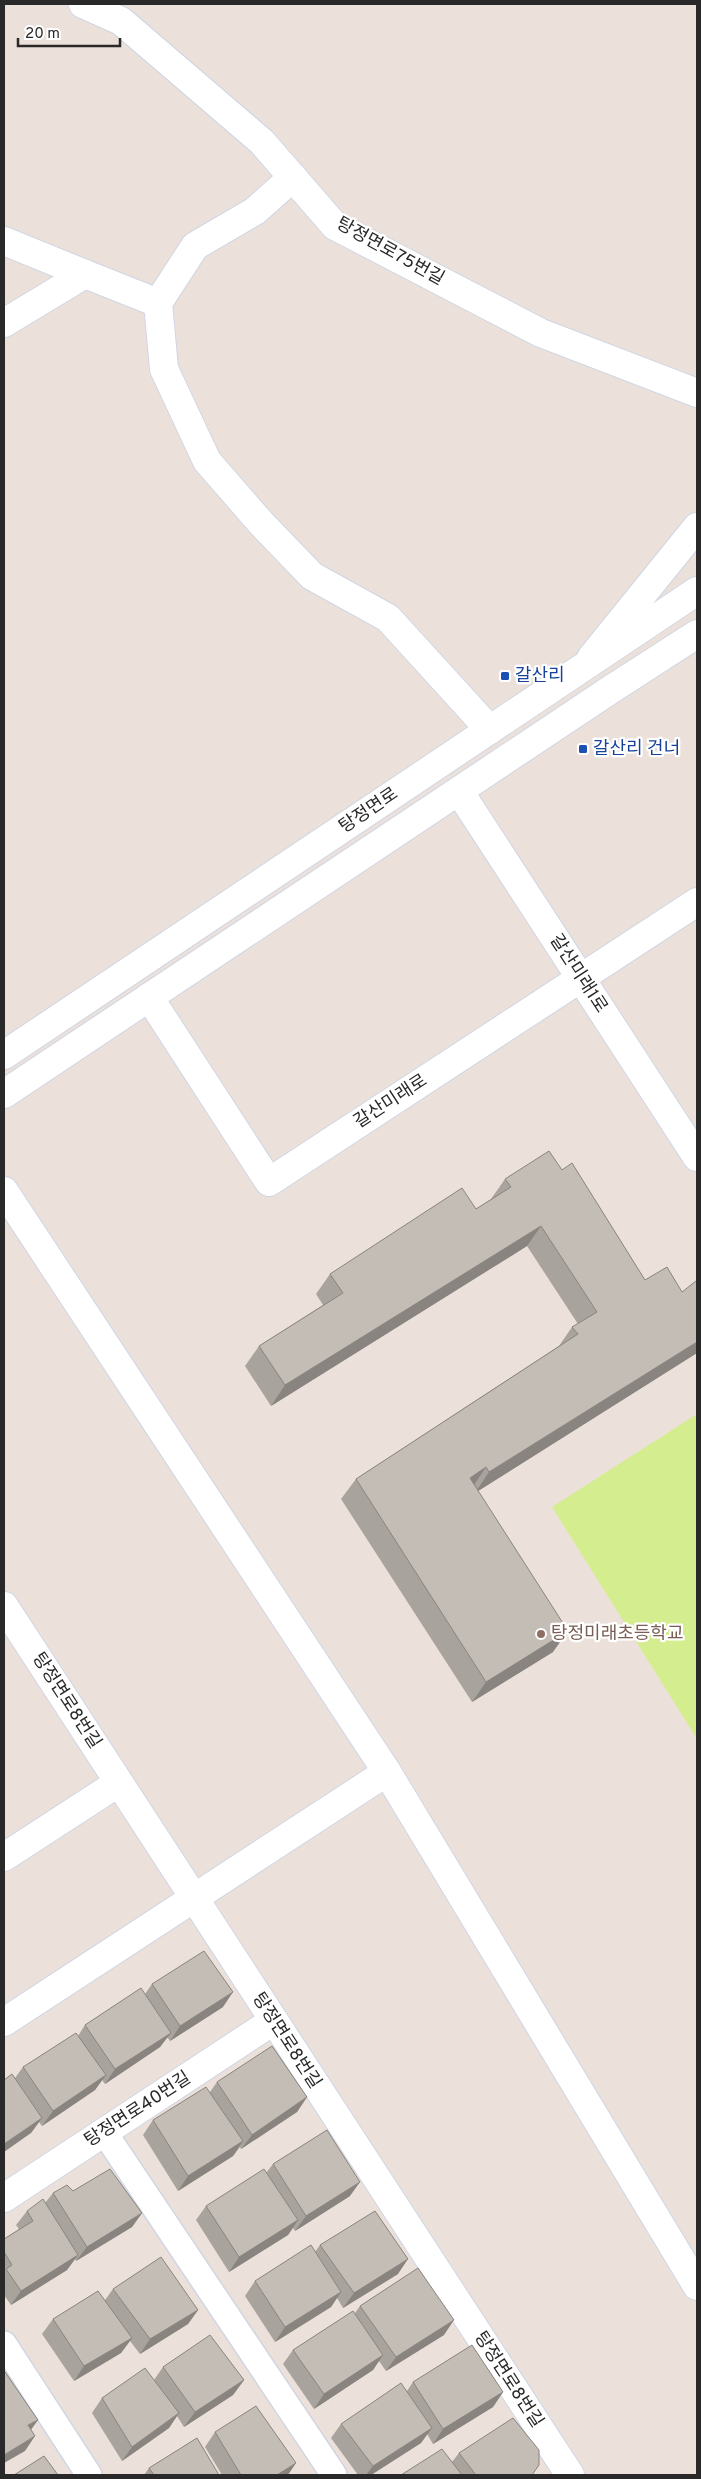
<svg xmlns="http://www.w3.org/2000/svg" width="701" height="2479" viewBox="0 0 701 2479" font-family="Overpass,'Noto Sans KR',sans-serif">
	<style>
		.pitch { fill: #d3ed8f }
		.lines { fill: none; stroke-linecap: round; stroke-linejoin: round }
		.pedestrian-casing { stroke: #cfd6e3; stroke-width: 28 }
		.minor-casing { stroke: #cfd6e3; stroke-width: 30 }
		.tertiary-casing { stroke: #cfd6e3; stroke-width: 30 }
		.secondary-casing { stroke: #cfd6e3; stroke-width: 30 }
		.pedestrian { stroke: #fff; stroke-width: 25 }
		.minor { stroke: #fff; stroke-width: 28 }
		.tertiary { stroke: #fff; stroke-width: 28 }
		.secondary { stroke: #fff; stroke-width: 28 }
		.wall { fill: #a9a39d }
		.shaded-wall { fill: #89847f }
		.building { fill: #c4bdb6; stroke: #89847f }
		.transit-dot { fill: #1a4fb4; stroke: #fff; stroke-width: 2 }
		.education-dot { fill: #8d6e63; stroke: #fff; stroke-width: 2 }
		.labels { text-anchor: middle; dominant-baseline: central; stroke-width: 4.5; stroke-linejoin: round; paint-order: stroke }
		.street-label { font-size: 18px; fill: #292929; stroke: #fff }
		.transit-label { font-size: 18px; fill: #164399; stroke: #fff; text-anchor: start }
		.education-label { font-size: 18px; fill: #785e54; stroke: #fff; text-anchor: start }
	</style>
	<rect width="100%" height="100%" fill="#ece1da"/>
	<!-- pitch -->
	<path class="pitch" d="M697,1414V1739L552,1507Z"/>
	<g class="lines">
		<!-- pedestrian casing -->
		<g class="pedestrian-casing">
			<g id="pedestrian">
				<path d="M104,2132L334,2475"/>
				<path d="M4,2344L89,2475"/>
			</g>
		</g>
		<!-- minor casing -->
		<g class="minor-casing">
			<g id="minor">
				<path d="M83,4L121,21L262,142L335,226L541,333L697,393"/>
				<path d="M4,241L85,274"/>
				<path d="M158,303L164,369L207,461L261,523L312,576L388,618L490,730"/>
				<path d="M4,323L85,274L158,303L195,246L255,211L293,177"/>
				<path d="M591,658L697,527"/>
				<path d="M459,791L697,1157"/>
				<path d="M149,997L269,1182L697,902"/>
				<path d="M4,1606L570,2475"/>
				<path d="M4,1857L118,1783"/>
				<path d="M4,2022L387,1772"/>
				<path d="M4,2198L273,2021"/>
			</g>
		</g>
		<!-- tertiary casing -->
		<g class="tertiary-casing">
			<path id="tertiary" d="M4,1191L387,1772L697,2286"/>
		</g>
		<!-- secondary casing -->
		<g class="secondary-casing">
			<g id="secondary">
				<path d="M4,1055L697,591"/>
				<path d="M4,1094L610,690L697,634"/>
			</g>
		</g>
		<!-- pedestrian -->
		<use href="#pedestrian" class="pedestrian"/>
		<!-- minor -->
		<use href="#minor" class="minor"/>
		<!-- tertiary -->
		<use href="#tertiary" class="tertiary"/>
		<!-- secondary -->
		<use href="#secondary" class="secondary"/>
	</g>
	<!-- wall -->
	<g class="wall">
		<path d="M562,1170L645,1280L697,1353L478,1491L553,1652L472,1702L341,1499L356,1479L559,1346L572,1327L578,1324L527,1246L271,1406L245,1366L259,1346L323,1305L316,1294L330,1274L476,1209L491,1199L505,1179Z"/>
		<path d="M152,1984L223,2007L170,2041L167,2037L160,2047L105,2084L102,2080L95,2090L42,2126L39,2122L31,2133L15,2078L23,2067L78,2036L85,2025L145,1994Z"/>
		<path d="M217,2082L307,2097L297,2112L241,2149L240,2147L233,2156L178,2191L143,2135L153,2120L210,2092Z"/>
		<path d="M273,2164L350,2196L295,2231L293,2228L288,2235L229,2272L196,2220L206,2206L266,2173Z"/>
		<path d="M73,2191L142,2213L132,2227L76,2261L75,2259L67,2270L11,2305L4,2295V2239L19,2229L16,2225L27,2211L45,2203L53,2193Z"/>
		<path d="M320,2245L398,2274L343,2308L337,2298L331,2307L275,2342L245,2296L255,2281L315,2252Z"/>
		<path d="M113,2289L198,2310L188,2324L140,2354L130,2341L121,2353L74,2381L42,2334L53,2319L105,2300Z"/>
		<path d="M360,2306L444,2335L386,2371L379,2361L373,2370L314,2409L283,2364L293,2350L355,2313Z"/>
		<path d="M163,2367L244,2380L233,2395L184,2427L177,2416L169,2428L122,2461L92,2413L102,2398L154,2380Z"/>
		<path d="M413,2382L503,2392L493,2407L433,2444L427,2434L421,2443L371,2475H358L331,2438L341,2424L407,2391Z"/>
		<path d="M215,2432L288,2475H222L205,2447Z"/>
		<path d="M459,2453L532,2475H401L452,2462Z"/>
		<path d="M149,2468L219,2475H144Z"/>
	</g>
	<!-- shaded-wall -->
	<g class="shaded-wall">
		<path d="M541,1226L527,1246L271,1406L285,1385Z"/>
		<path d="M697,1342V1353L475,1493L489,1472Z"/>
		<path d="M486,1467L472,1488L470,1478Z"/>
		<path d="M568,1631L553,1652L472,1702L486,1682Z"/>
		<path d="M233,1992L223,2007L170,2041L180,2026Z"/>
		<path d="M171,2033L160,2047L105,2084L115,2069Z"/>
		<path d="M106,2075L95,2090L42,2126L53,2111Z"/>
		<path d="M307,2097L297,2112L241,2149L252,2135Z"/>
		<path d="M42,2118L31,2133L4,2152V2144Z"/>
		<path d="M243,2141L233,2156L178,2191L188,2176Z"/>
		<path d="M360,2182L350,2196L295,2231L306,2216Z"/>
		<path d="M142,2213L132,2227L76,2261L87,2247Z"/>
		<path d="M298,2220L288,2235L229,2272L239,2257Z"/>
		<path d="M78,2255L67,2270L11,2305L21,2291Z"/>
		<path d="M408,2259L398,2274L343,2308L354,2293Z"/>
		<path d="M341,2292L331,2307L275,2342L285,2327Z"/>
		<path d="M198,2310L188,2324L140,2354L150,2339Z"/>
		<path d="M454,2320L444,2335L386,2371L396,2357Z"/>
		<path d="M132,2338L121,2353L74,2381L84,2366Z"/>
		<path d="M383,2355L373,2370L314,2409L324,2394Z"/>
		<path d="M244,2380L233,2395L184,2427L195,2412Z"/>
		<path d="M503,2392L493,2407L433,2444L443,2429Z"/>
		<path d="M179,2413L169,2428L122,2461L132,2447Z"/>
		<path d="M38,2420L28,2434V2425Z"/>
		<path d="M432,2428L421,2443L371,2475H366L373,2466Z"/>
		<path d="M35,2436L25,2451L4,2463V2455Z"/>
		<path d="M296,2463L288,2475H277Z"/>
	</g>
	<!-- building -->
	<g class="building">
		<path d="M549,1151L562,1170L572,1163L645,1280L667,1267L682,1292L696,1281L697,1283V1342L489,1472L486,1467L470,1478L568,1631L486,1682L356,1479L578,1334L572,1327L597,1312L541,1226L285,1385L259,1346L343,1293L330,1274L462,1188L476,1209L511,1187L505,1179Z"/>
		<path d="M204,1951L233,1992L180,2026L152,1984Z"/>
		<path d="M141,1988L171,2033L115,2069L85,2025Z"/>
		<path d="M76,2033L106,2075L53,2111L23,2067Z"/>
		<path d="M272,2046L307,2097L252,2135L217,2082Z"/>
		<path d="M12,2074L42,2118L4,2144V2080Z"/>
		<path d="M206,2087L243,2141L188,2176L153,2120Z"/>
		<path d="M327,2130L360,2182L306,2216L273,2164Z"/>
		<path d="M110,2169L142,2213L87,2247L53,2193L67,2185L73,2191Z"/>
		<path d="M264,2169L298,2220L239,2257L206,2206Z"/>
		<path d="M43,2199L78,2255L21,2291L6,2269L12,2265L4,2252V2239L33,2221L27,2211Z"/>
		<path d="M375,2211L408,2259L354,2293L320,2245Z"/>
		<path d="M311,2245L341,2292L285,2327L255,2281Z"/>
		<path d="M161,2257L198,2310L150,2339L113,2289Z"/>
		<path d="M418,2268L454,2320L396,2357L360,2306Z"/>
		<path d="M98,2291L132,2338L84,2366L53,2319Z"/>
		<path d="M353,2311L383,2355L324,2394L293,2350Z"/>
		<path d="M210,2335L244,2380L195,2412L163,2367Z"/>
		<path d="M472,2345L503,2392L443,2429L413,2382Z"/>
		<path d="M145,2368L179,2413L132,2447L102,2398Z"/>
		<path d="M5,2372L38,2420L28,2425L35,2436L4,2455V2373Z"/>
		<path d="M401,2383L432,2428L373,2466L341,2424Z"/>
		<path d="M256,2406L296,2463L277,2475H241L215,2432Z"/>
		<path d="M513,2418L539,2450V2465L532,2475H476L459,2453Z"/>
		<path d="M197,2438L219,2475H154L149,2468Z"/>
		<path d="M442,2449L462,2475H401Z"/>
		<path d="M44,2456L58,2475H14Z"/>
	</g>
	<!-- markers -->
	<g class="transit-dot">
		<rect x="500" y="671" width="10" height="10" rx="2.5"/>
		<rect x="578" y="744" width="10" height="10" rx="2.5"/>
	</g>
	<circle class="education-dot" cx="541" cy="1634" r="5"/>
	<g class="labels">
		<!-- street labels -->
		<g class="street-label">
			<text transform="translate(390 252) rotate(29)">탕정면로75번길</text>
			<text transform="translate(369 811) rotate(-34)">탕정면로</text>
			<text transform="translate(578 974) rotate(57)">갈산미래1로</text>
			<text transform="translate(391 1102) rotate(-33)">갈산미래로</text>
			<text transform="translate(66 1701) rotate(57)">탕정면로8번길</text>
			<text transform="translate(286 2041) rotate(57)">탕정면로8번길</text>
			<text transform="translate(138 2110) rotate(-33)">탕정면로40번길</text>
			<text transform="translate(508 2380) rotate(57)">탕정면로8번길</text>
		</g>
		<!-- transit labels -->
		<g class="transit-label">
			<text x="515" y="676">갈산리</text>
			<text x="593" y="749">갈산리 건너</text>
		</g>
		<!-- education labels -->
		<g class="education-label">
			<text x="551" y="1634">탕정미래초등학교</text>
		</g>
	</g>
	<!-- border -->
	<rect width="701" height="2479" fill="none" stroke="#292929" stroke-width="10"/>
	<!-- scale -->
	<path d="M18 38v8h102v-8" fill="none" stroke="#292929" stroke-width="2.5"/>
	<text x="25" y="38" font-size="15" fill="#292929" stroke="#ffffff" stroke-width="4" paint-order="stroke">20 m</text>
</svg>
